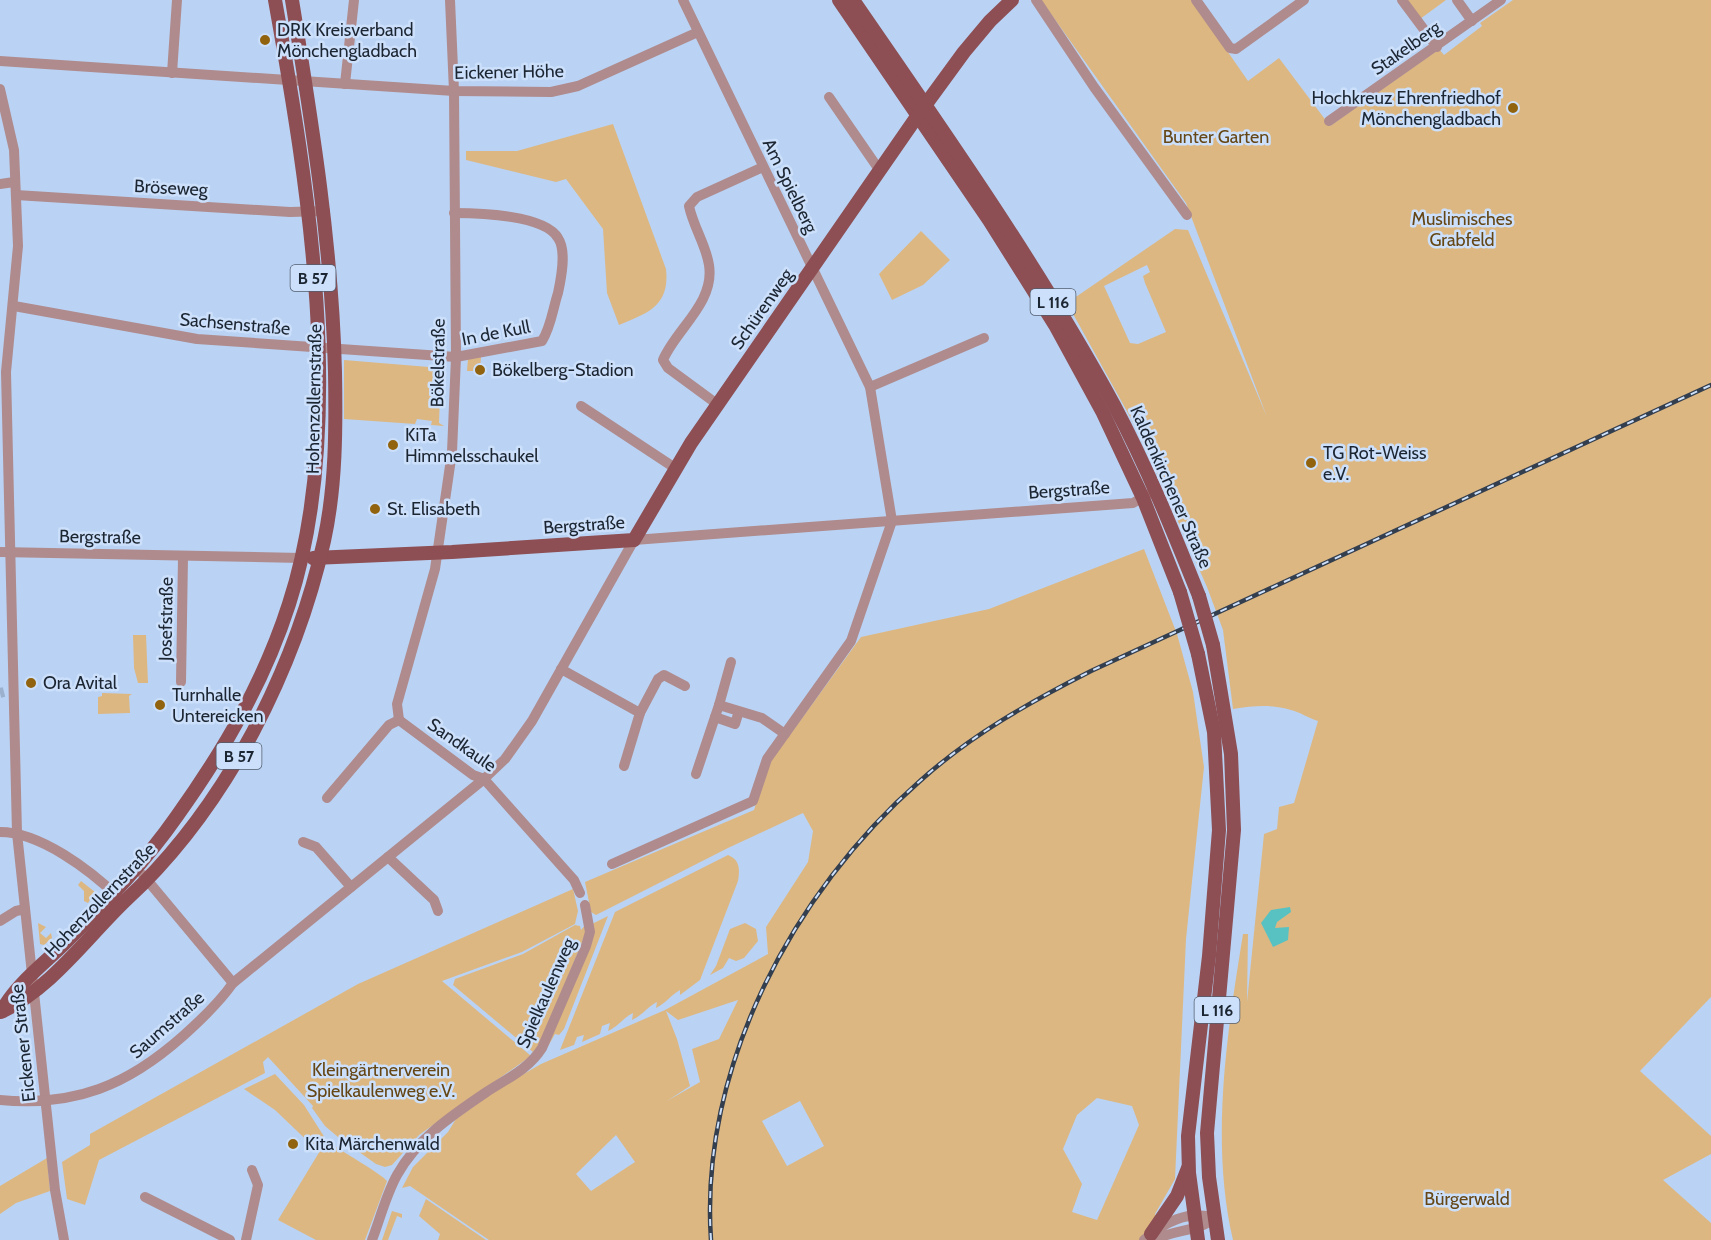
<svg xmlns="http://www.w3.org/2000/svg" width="1711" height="1240" viewBox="0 0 1711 1240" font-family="Cabin,sans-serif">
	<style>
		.green { fill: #ddb782; fill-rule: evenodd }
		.water { fill: #58c2c2 }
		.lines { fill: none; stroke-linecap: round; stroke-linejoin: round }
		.minor-tunnel { stroke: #9ab0cd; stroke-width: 10; stroke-dasharray: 10 5; stroke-linecap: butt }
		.minor { stroke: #af8b8d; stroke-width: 10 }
		.major { stroke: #8d4f54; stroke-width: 14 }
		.rail-casing { stroke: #333e4e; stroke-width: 4.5 }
		.rail { stroke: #cce0fb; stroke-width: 2; stroke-dasharray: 7; stroke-linecap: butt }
		.major-bridge { stroke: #8d4f54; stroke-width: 14 }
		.poi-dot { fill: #91630f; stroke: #cce0fb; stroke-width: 2 }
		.labels { text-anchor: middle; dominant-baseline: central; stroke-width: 5; stroke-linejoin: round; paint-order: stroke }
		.shield { fill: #cce0fb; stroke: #515d6e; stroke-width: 1.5 }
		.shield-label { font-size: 16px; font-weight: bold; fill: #1c2532 }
		.poi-label { font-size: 18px; fill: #1c2532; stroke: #cce0fb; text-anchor: start }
		.street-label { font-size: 18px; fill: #1c2532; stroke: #cce0fb }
		.park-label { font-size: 18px; fill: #654614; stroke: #cce0fb }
	</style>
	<rect width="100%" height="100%" fill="#bad3f4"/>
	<!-- green -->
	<g class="green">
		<path d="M1041,0H1192L1248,81L1279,58L1330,126L1439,49L1444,55L1482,26L1480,23L1513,0H1711V997L1640,1071L1711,1136V1154L1663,1180L1711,1223V1240H1233C1210,1141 1227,1033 1243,934H1248L1247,1002L1264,834L1277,829L1279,807L1294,803L1318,721C1308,718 1300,712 1291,710C1271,704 1254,706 1233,709L1223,630L1207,587L1139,433L1067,303L1175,229L1188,230L1267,417L1186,203ZM1147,265L1150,272L1143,276L1145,283L1166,332L1138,344L1130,343L1104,286Z"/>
		<path d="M1406,0H1446L1420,19Z"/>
		<path d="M613,124L666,269C670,306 648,313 619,325L607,293L603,229L566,179L556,182L466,160V151H517Z"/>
		<path d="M921,231L950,260L923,285L892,300L879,274Z"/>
		<path d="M481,357L480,371H467L468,359Z"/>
		<path d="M344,360L441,368L439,423L444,426L431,425L432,421L417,419L415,424L344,419Z"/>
		<path d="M1144,549L1177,634L1193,692L1204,767L1186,939L1175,1179L1155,1214L1165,1240H489L410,1186L402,1188L413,1167L448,1132L456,1119L498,1089L541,1064L665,1010L768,954L766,927L808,862L813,831L803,813L728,848L596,915L591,912L585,882L754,810L768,765L861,637L989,609ZM738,1000L719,1039L692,1049L700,1082L667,1101L690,1086L677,1039L666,1011L678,1020ZM1097,1098L1132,1106L1139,1125L1097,1220L1072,1212L1082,1184L1063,1149L1077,1115ZM800,1101L824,1146L787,1166L762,1121ZM616,1135L635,1162L591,1191L576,1174Z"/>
		<path d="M133,635H146L148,683H138L134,668Z"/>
		<path d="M102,693L132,694L129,696L130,713L98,714V697L102,696Z"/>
		<path d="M728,855C740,860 740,869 738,881L700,980L680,995V990C671,995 666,1003 656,1008L657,1002C647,1007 643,1015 632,1020L633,1013C623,1018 619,1026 608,1031L610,1023L602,1026L600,1034L582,1042L584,1035L577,1037L574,1045L560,1050L615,912Z"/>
		<path d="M81,881L95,892L88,903L84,901V891L78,885Z"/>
		<path d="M573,889L578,911L575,924L522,952L442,981L531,1056L419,1135L392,1165L385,1167L376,1164L338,1137L325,1126L312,1108L313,1106L268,1057L263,1062L265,1073L99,1160L85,1205L67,1199L62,1162L90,1145V1134L358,984Z"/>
		<path d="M608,916L564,1029L559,1035L555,1034L547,1048L592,924Z"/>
		<path d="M38,923L46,927L40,933L46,938L51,933L52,938L44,945L40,944Z"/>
		<path d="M745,923L756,929L758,941L744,958L736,961L729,958L723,968L710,975L716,966L730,929Z"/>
		<path d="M586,924V932L542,1042L533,1052L453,985L455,979L523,954L575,925L580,926L581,930Z"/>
		<path d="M275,1074L304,1105L325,1138L318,1151L275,1110L244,1089Z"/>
		<path d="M326,1141C337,1148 383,1175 387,1181L365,1240H316L278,1220Z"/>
		<path d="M47,1158L50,1191L16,1203L0,1214V1186Z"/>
		<path d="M426,1199L486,1240H438L440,1234L419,1216Z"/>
		<path d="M392,1211L402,1214V1218L397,1216L388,1240H382Z"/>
	</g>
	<!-- water -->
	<path class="water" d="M1290,907L1291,912L1277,922L1275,928L1289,927L1288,940L1273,947L1261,923L1271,910Z"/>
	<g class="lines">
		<!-- minor-tunnel -->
		<path class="minor-tunnel" d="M0,693L4,692"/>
		<!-- minor -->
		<g class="minor">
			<path d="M1036,0L1094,87L1187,215"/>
			<path d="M1196,0L1230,48L1236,49L1304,0"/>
			<path d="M1402,0L1437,47"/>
			<path d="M1457,0L1472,21"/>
			<path d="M0,61L454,91L551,92L578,86L698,32"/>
			<path d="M172,73L177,0"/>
			<path d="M345,84L354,0"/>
			<path d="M0,89L14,150L18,246L6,372L17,833L55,1190L64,1240"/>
			<path d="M829,97L880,171"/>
			<path d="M1329,121L1501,0"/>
			<path d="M0,184L14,182"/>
			<path d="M16,195L290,212L325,211"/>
			<path d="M14,306L197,339L456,357L542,341C551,327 553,308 558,293C561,279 567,251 558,238C545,215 479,213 454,213"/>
			<path d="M870,387L984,338"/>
			<path d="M717,404L668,368L663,360C676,329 715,303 709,265C706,245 693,226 689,206L697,197L763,167"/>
			<path d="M581,406L675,468"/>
			<path d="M0,552L302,558"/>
			<path d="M561,669L640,713"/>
			<path d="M181,682L183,557"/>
			<path d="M719,705L731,662"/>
			<path d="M739,711L735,724L715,717L719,705L762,718L785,734"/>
			<path d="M399,720L397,704L435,569L452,452L456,357L454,91L450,0"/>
			<path d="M399,720L473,775L484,779L574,880L580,893"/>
			<path d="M624,766L640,713L658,679L664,675L685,686"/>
			<path d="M696,774L715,717"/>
			<path d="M327,798L389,725L399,720"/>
			<path d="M0,832C40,832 90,870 118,897"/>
			<path d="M303,842L316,847L351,887"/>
			<path d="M388,857L434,900L438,911"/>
			<path d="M612,864L753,801L767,759L851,641L892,521L870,387L683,0"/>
			<path d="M143,875L233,983"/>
			<path d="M0,921L16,911L25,909"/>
			<path d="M0,1100C75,1107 128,1085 183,1036C202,1019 219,1003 233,983L484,779L505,759L532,721L634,540L1133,503L1147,495"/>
			<path d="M145,1197L230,1240"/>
			<path d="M246,1240L258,1185L252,1170"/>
			<path d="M372,1240C380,1219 386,1195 397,1175C417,1139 451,1116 485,1093C506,1079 528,1070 542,1048L586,946L590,932L585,905"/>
			<path d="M1144,1240C1163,1223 1189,1209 1214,1218C1200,1232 1173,1229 1155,1240"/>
		</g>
		<!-- major -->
		<g class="major">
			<path d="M839,0L989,220L1055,325L1103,413L1143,498L1180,592"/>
			<path d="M853,0C944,132 1037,264 1114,405C1147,467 1173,531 1199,596"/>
			<path d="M313,558L452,552L634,540L691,443L918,115L964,52L990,21L1012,0"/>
			<path d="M1213,645L1231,754L1234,830L1207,1133L1209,1177L1218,1240"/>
			<path d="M2,1011C15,985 45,963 66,942C106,902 145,862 177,816C224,750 264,682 289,604C348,423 308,184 275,0"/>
			<path d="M1,1012C52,988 87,937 127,899C178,852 220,793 253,732C285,671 309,608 324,541C336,486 336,428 335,372C332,246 312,124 292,0"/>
			<path d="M1151,1234L1177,1196L1188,1168"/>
			<path d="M1198,1240L1189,1173L1188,1136L1209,956L1219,830L1214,732L1198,654"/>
		</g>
		<!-- rail casing -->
		<g class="rail-casing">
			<path id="rail" d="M711,1240C699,1068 793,892 920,781C971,735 1030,702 1091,671L1711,385"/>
		</g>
		<!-- rail -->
		<use href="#rail" class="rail"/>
		<!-- major-bridge -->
		<g class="major-bridge">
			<path d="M1180,592L1198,654"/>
			<path d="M1199,596L1213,645"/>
		</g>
	</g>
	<!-- markers -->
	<g class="poi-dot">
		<circle cx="265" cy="40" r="6"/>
		<circle cx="1513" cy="108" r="6"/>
		<circle cx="480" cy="370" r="6"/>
		<circle cx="393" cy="445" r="6"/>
		<circle cx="1311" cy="463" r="6"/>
		<circle cx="375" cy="509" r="6"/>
		<circle cx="31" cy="683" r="6"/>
		<circle cx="160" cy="705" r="6"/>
		<circle cx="293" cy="1144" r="6"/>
	</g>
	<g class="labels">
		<!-- shield labels -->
		<g class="shield">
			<rect x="290.5" y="265" width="45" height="26" rx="4.5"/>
			<rect x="1030.5" y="289" width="45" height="26" rx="4.5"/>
			<rect x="216.5" y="743" width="45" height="26" rx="4.5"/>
			<rect x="1194.5" y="997" width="45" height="26" rx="4.5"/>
		</g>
		<g class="shield-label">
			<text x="313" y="278">B 57</text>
			<text x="1053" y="302">L 116</text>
			<text x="239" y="756">B 57</text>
			<text x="1217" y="1010">L 116</text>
		</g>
		<!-- poi labels -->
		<g class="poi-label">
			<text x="277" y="30">DRK Kreisverband<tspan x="277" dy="21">Mönchengladbach</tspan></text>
			<text x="1501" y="98" text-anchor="end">Hochkreuz Ehrenfriedhof<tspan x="1501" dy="21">Mönchengladbach</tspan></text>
			<text x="492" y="370">Bökelberg-Stadion</text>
			<text x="405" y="435">KiTa<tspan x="405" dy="21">Himmelsschaukel</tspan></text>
			<text x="1323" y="453">TG Rot-Weiss<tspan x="1323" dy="21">e.V.</tspan></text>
			<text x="387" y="509">St. Elisabeth</text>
			<text x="43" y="683">Ora Avital</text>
			<text x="172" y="695">Turnhalle<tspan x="172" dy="21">Untereicken</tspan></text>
			<text x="305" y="1144">Kita Märchenwald</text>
		</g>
		<!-- street labels -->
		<g class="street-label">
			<text transform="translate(1406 48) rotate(-35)">Stakelberg</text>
			<text transform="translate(509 72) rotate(-1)">Eickener Höhe</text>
			<text transform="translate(790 186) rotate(64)">Am Spielberg</text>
			<text transform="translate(171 188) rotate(3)">Bröseweg</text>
			<text transform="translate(762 309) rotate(-55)">Schürenweg</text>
			<text transform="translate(235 324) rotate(5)">Sachsenstraße</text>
			<text transform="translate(496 333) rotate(-11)">In de Kull</text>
			<text transform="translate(438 363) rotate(-89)">Bökelstraße</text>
			<text transform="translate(314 399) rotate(-89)">Hohenzollernstraße</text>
			<text transform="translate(1171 487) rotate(66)">Kaldenkirchener Straße</text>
			<text transform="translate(1069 490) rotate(-4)">Bergstraße</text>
			<text transform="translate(584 525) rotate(-4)">Bergstraße</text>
			<text transform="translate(100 537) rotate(1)">Bergstraße</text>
			<text transform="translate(166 619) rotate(-89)">Josefstraße</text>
			<text transform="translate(462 745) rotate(35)">Sandkaule</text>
			<text transform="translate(100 900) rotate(-46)">Hohenzollernstraße</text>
			<text transform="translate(546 993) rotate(-66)">Spielkaulenweg</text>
			<text transform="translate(167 1025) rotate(-41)">Saumstraße</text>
			<text transform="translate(23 1043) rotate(-96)">Eickener Straße</text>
		</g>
		<!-- park labels -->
		<g class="park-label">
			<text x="1216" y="137">Bunter Garten</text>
			<text x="1462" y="219">Muslimisches<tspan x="1462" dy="21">Grabfeld</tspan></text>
			<text x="381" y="1070">Kleingärtnerverein<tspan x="381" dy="21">Spielkaulenweg e.V.</tspan></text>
			<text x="1467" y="1199">Bürgerwald</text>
		</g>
	</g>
</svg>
